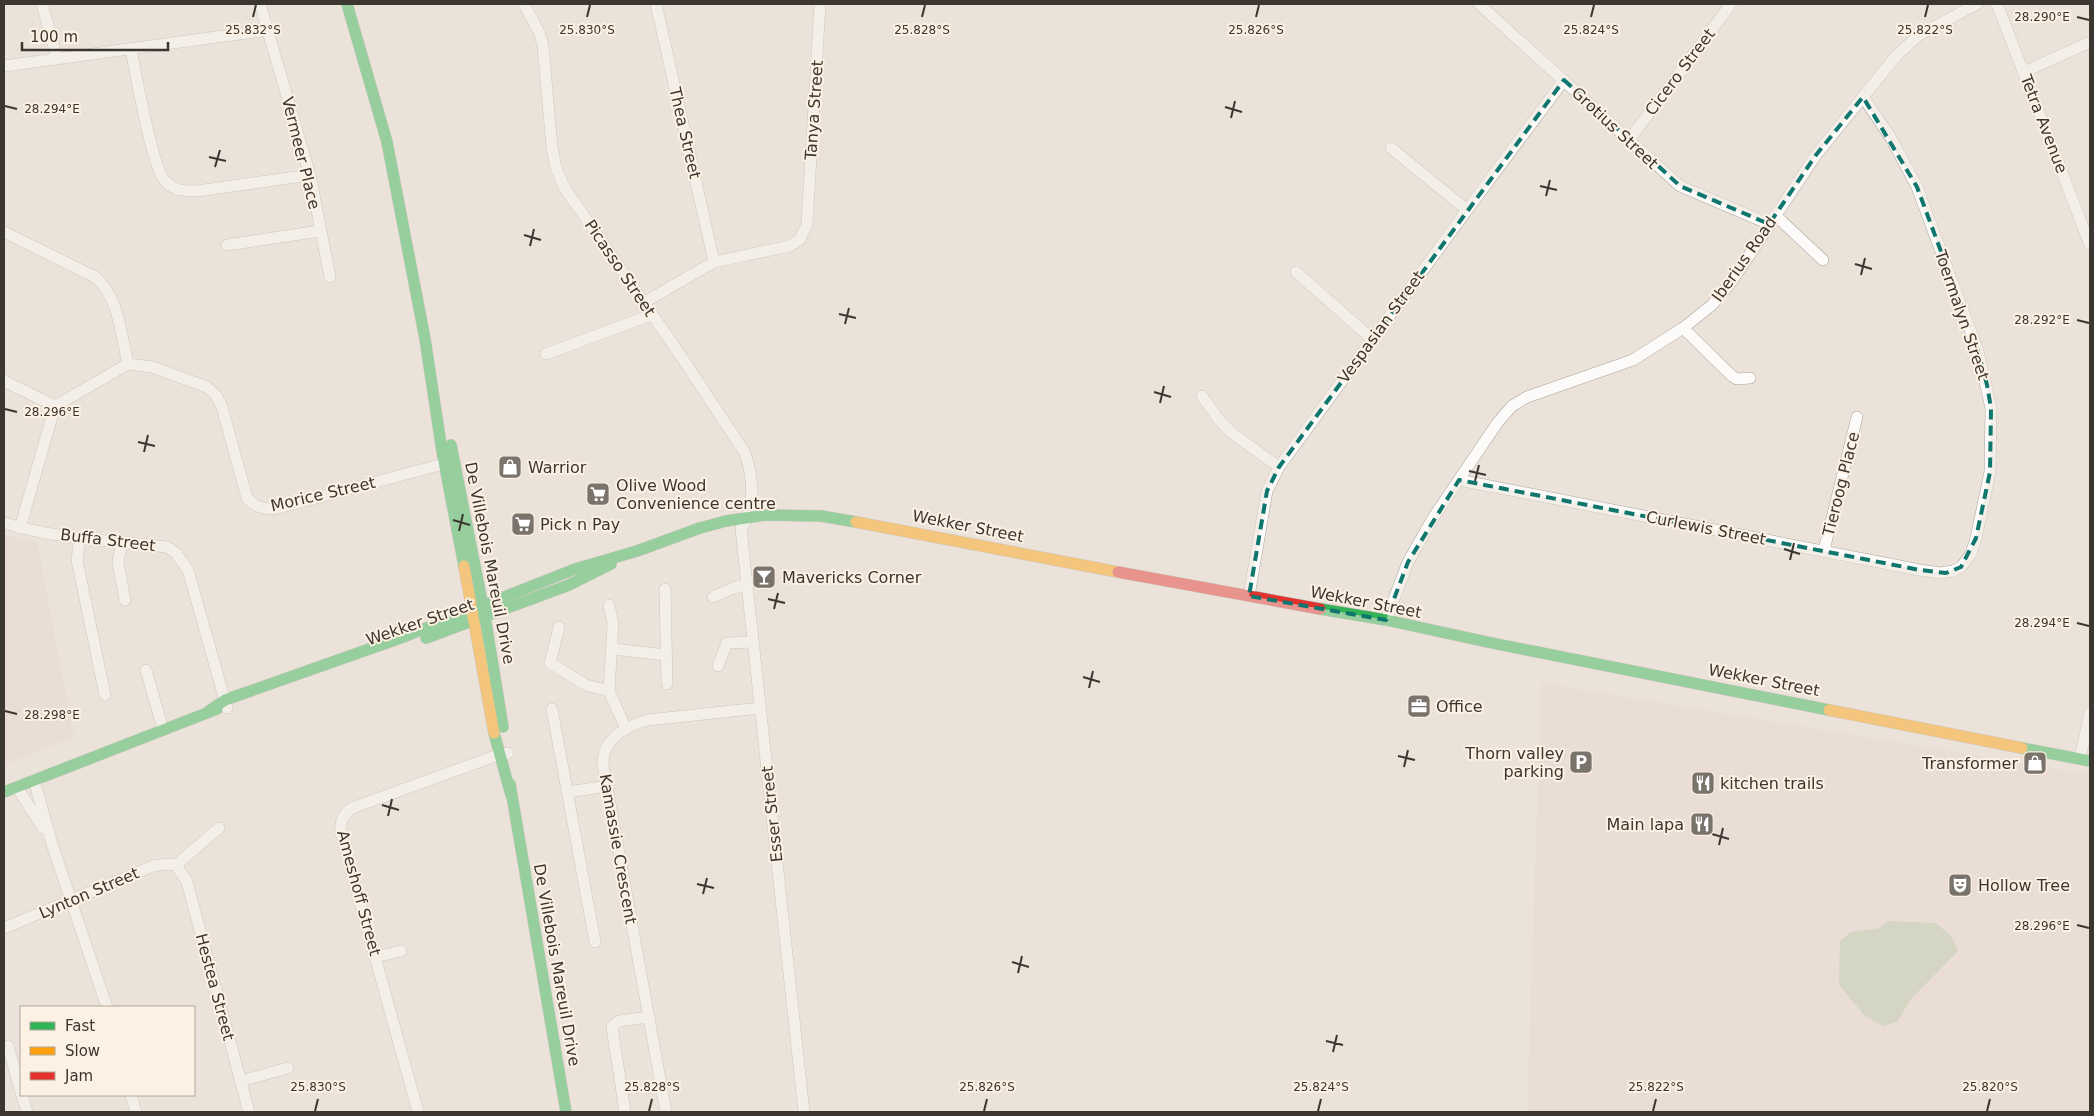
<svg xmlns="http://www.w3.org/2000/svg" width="2094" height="1116" viewBox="0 0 2094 1116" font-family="'DejaVu Sans',sans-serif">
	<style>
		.green { fill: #e9d4d1 }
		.water { fill: #b9c4a4 }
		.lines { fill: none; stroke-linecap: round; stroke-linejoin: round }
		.street-casing { stroke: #aaa49c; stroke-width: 12 }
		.fast-casing { stroke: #aaa49c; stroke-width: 12 }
		.slow-casing { stroke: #aaa49c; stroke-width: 12 }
		.jam-casing { stroke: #aaa49c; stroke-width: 12 }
		.street { stroke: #fcfbf9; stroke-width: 11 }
		.fast { stroke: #30b455; stroke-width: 11 }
		.slow { stroke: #ff9f0a; stroke-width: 11 }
		.jam { stroke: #e5322d; stroke-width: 11 }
		.marked { fill: none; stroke: #0f766e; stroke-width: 4; stroke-dasharray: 10 6; stroke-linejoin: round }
		.ticks { fill: none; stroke: #3c3630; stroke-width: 2 }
		.labels { text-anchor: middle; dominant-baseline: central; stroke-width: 4; stroke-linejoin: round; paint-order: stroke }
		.street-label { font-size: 16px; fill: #3c3630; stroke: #fdf1e3 }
		.poi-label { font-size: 16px; fill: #3c3630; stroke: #fdf1e3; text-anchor: start }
		.ticks-label { font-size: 12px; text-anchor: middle; fill: #3c3630; stroke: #fdf1e3; stroke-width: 4; stroke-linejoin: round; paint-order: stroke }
	</style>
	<rect width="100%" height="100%" fill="#ebe3da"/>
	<!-- green -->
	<g class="green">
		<path d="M4,535L37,542L74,737L5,764Z"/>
		<path d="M1541,683L2090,774V1112H1527Z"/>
	</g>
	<!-- water -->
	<path class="water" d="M1888,921L1936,923L1951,936L1958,951L1911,999L1897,1022L1883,1026L1865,1016L1839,985L1840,941L1851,932L1880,928Z"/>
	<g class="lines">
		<!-- street casing -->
		<g class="street-casing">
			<g id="street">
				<path d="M42,4L57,58"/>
				<path d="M260,4L310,175L330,277"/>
				<path d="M524,4L540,34L543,46L552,147L556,168L564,187L683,359L745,453C753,476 756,507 741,529L804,1112"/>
				<path d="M656,4L714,262"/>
				<path d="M1479,4L1680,186L1769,224"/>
				<path d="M1997,4L2090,245"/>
				<path d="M131,50C136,74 152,167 165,181C174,191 184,191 197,191L310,175"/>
				<path d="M4,66L268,30"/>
				<path d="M2024,72L2090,42"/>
				<path d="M1629,140L1731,4"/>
				<path d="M1391,148L1467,210"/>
				<path d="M1775,215L1823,260"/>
				<path d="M4,232L95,277C119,297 121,335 128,364"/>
				<path d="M227,245L320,231"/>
				<path d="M1296,272L1372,339"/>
				<path d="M643,303L714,262L790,246L800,239L807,224L820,4"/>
				<path d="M1683,328L1732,376L1737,379L1750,378"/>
				<path d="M546,354L651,315"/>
				<path d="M4,381L55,406"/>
				<path d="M1202,396L1219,420L1232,433L1279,467"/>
				<path d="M1459,480L1920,570L1940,573L1953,571L1961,567L1971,554L1976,538L1990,472L1991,408L1978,351L1917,187L1891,138L1863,97"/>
				<path d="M4,523C56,539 113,541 167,547L176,553L188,570L227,708"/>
				<path d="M20,528L55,406L128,364L152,367L207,387L216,395L222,407L247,498L255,505L260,507L269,509L278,508L451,462"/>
				<path d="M80,538L77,560L105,695"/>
				<path d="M122,542L118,562L125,600"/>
				<path d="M1824,550L1857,417"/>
				<path d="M665,589L667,684"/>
				<path d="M1249,596L1267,491L1279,467L1467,210L1564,80"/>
				<path d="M713,597L733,588L747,585"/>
				<path d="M609,605L613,623L609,691L626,729"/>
				<path d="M1386,620L1408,562L1433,518L1498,422L1512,406L1527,397L1633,360L1683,328L1712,305L1732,281L1816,155L1896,56L1919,35L1977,4"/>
				<path d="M559,627L550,663L586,685L609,691"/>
				<path d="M612,649L666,655"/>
				<path d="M718,666L727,643L753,642"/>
				<path d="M146,670L163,729"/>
				<path d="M552,709L595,942"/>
				<path d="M2080,759L2090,713"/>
				<path d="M34,780L52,844L107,1007"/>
				<path d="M17,787L43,828"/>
				<path d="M568,792L607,786"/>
				<path d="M176,865L187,882L249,1112"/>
				<path d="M176,865L219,828"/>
				<path d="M4,928L153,866L166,864L176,865"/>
				<path d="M375,957L401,951"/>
				<path d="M8,1046L21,1093"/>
				<path d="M241,1081L288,1068"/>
				<path d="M22,1095L27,1112"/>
				<path d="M131,1095L136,1112"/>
				<path d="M418,1112L342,837C339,824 341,816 352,808L498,755L508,753"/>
				<path d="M625,1112L612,1027L619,1021L649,1017"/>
				<path d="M666,1112L603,765C602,739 626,726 648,720L760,708"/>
			</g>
		</g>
		<!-- fast casing -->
		<g class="fast-casing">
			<g id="fast">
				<path d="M347,4L387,142L425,339L442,451L464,566"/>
				<path d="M451,445L485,617L503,727"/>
				<path d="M1320,609L1386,620L1492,643L1829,710"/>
				<path d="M426,638L569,585L611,564"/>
				<path d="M209,711L225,700L406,636L575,569L637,551L700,528L726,521L765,515L821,516L856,522"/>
				<path d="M494,733L511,795"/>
				<path d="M2022,748L2090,761"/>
				<path d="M510,784L566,1112"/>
				<path d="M4,792L217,709"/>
			</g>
		</g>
		<!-- slow casing -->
		<g class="slow-casing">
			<g id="slow">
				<path d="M856,522L1118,572"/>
				<path d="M464,566L494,733"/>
				<path d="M1829,710L2022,748"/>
			</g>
		</g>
		<!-- jam casing -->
		<g class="jam-casing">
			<path id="jam" d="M1118,572L1320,609"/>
		</g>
		<!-- street -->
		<use href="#street" class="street"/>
		<!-- fast -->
		<use href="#fast" class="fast"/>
		<!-- slow -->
		<use href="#slow" class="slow"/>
		<!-- jam -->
		<use href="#jam" class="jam"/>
	</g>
	<!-- marked area -->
	<path d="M0 0H2094V1116H0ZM1564,80L1680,186L1769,224L1816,155L1863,97L1917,187L1978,351L1987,385L1991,408L1990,472L1976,538L1961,567L1946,573L1920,570L1459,480L1408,562L1386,620L1249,596L1267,491L1279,467Z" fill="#ebe3da" fill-opacity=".55" fill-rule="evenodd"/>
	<path class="marked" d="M1564,80L1680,186L1769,224L1816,155L1863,97L1917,187L1978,351L1987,385L1991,408L1990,472L1976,538L1961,567L1946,573L1920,570L1459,480L1408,562L1386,620L1249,596L1267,491L1279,467Z"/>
	<!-- ticks -->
	<path class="ticks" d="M253,17L256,5M587,17L590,5M922,17L925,5M1256,17L1259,5M1591,17L1594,5M1925,17L1928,5M2077,17L2089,20M5,106L17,109M1225,107L1242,112M1231,118L1235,101M209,157L226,161M215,167L220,150M1540,186L1557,190M1546,196L1550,180M524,235L541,240M530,246L534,229M1855,264L1872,269M1861,275L1865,258M839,314L856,318M2077,320L2089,323M845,324L849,308M1154,392L1171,397M1160,403L1164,386M5,409L17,412M138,442L155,446M144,452L148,435M1469,471L1486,475M1475,481L1479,465M453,520L470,525M459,531L463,514M1784,549L1800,554M1790,560L1794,543M768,599L785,603M774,609L778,593M2077,623L2089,626M1083,677L1100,682M1089,688L1093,671M5,711L17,714M1398,756L1415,760M1404,767L1408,750M382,805L399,810M388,816L392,799M1712,834L1729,839M1719,845L1723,828M697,884L714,888M703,894L707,878M2077,925L2089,928M1012,962L1029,967M1018,973L1022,956M1326,1041L1343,1045M1333,1052L1337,1035M315,1111L318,1099M649,1111L652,1099M984,1111L987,1099M1318,1111L1321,1099M1653,1111L1656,1099M1987,1111L1990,1099"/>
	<!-- icons -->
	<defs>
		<g id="shop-square" transform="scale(1.25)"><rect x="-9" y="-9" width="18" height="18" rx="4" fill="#79736c" stroke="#fdf1e3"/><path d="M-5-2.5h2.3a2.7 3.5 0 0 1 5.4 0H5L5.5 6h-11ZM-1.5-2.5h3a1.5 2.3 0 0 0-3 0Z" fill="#fff"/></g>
		<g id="supermarket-square" transform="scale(1.25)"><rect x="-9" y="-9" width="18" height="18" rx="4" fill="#79736c" stroke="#fdf1e3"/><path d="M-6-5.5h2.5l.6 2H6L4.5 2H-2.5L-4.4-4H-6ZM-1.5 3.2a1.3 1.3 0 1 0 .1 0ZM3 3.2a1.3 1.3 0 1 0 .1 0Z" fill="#fff"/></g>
		<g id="bar-square" transform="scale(1.25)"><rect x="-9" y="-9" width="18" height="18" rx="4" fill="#79736c" stroke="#fdf1e3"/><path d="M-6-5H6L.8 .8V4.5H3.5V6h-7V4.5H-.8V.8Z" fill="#fff"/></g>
		<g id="office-square" transform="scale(1.25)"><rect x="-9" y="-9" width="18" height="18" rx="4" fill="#79736c" stroke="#fdf1e3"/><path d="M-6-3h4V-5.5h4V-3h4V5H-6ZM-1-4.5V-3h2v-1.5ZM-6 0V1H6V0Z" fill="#fff"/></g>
		<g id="parking-square" transform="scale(1.25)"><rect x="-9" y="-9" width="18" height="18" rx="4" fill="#79736c" stroke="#fdf1e3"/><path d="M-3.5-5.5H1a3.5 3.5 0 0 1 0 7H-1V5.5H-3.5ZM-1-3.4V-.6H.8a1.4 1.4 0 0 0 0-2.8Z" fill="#fff"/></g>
		<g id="restaurant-square" transform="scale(1.25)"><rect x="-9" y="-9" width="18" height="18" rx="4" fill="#79736c" stroke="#fdf1e3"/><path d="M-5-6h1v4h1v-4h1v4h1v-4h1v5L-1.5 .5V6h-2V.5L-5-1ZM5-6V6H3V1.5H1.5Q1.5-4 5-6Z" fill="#fff"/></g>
		<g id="theatre-square" transform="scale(1.25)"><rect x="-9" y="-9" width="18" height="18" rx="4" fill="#79736c" stroke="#fdf1e3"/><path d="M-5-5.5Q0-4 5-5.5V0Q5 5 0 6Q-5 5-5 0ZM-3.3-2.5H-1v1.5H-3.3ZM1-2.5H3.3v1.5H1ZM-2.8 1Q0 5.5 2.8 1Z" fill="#fff"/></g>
	</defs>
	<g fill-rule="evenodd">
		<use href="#shop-square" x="510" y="467"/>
		<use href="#supermarket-square" x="598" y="494"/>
		<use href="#supermarket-square" x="523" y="524"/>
		<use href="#bar-square" x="764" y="577"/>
		<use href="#office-square" x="1419" y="706"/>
		<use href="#parking-square" x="1581" y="762"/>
		<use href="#shop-square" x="2035" y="763"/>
		<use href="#restaurant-square" x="1703" y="783"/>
		<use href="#restaurant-square" x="1702" y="824"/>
		<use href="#theatre-square" x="1960" y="885"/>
	</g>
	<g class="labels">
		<!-- street labels -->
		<g class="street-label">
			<text transform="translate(1680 72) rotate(-53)">Cicero Street</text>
			<text transform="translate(814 110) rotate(-86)">Tanya Street</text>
			<text transform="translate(2044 124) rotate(69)">Tetra Avenue</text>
			<text transform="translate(1615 128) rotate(43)">Grotius Street</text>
			<text transform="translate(685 133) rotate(77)">Thea Street</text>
			<text transform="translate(301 153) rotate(76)">Vermeer Place</text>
			<text transform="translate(1744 259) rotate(-55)">Iberius Road</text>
			<text transform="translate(620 268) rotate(56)">Picasso Street</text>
			<text transform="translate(1962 315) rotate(71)">Toermalyn Street</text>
			<text transform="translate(1381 327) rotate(-54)">Vespasian Street</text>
			<text transform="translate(1841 484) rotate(-76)">Tieroog Place</text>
			<text transform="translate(323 494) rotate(-13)">Morice Street</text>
			<text transform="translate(968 526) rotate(11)">Wekker Street</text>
			<text transform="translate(1706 528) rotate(11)">Curlewis Street</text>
			<text transform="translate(108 540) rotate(7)">Buffa Street</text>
			<text transform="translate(490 563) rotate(79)">De Villebois Mareuil Drive</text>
			<text transform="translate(1366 602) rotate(11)">Wekker Street</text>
			<text transform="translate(420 622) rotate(-19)">Wekker Street</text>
			<text transform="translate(1764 680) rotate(11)">Wekker Street</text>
			<text transform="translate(772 814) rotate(-96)">Esser Street</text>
			<text transform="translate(618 849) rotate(80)">Kamassie Crescent</text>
			<text transform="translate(89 893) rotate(-23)">Lynton Street</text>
			<text transform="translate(359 893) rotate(75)">Ameshoff Street</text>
			<text transform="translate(557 965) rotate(80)">De Villebois Mareuil Drive</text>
			<text transform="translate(215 987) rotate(75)">Hestea Street</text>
		</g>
		<!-- poi labels -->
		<g class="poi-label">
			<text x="528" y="467">Warrior</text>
			<text x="616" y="485">Olive Wood<tspan x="616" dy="18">Convenience centre</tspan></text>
			<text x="540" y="524">Pick n Pay</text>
			<text x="782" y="577">Mavericks Corner</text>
			<text x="1436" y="706">Office</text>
			<text x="1564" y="753" text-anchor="end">Thorn valley<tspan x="1564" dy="18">parking</tspan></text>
			<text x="2018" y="763" text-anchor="end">Transformer</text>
			<text x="1720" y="783">kitchen trails</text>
			<text x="1684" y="824" text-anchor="end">Main lapa</text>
			<text x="1978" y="885">Hollow Tree</text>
		</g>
	</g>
	<g class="ticks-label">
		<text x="2042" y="21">28.290°E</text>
		<text x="253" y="34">25.832°S</text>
		<text x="922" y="34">25.828°S</text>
		<text x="1256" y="34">25.826°S</text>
		<text x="1591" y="34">25.824°S</text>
		<text x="587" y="34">25.830°S</text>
		<text x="1925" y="34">25.822°S</text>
		<text x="52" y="113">28.294°E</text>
		<text x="2042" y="324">28.292°E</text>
		<text x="52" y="416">28.296°E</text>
		<text x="2042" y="627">28.294°E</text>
		<text x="52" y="719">28.298°E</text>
		<text x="2042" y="930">28.296°E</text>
		<text x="318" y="1091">25.830°S</text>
		<text x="652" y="1091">25.828°S</text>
		<text x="987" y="1091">25.826°S</text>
		<text x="1321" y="1091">25.824°S</text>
		<text x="1656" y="1091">25.822°S</text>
		<text x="1990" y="1091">25.820°S</text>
	</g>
	<!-- border -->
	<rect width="2094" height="1116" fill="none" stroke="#3c3630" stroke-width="10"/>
	<!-- legend -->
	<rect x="20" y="1006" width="175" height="90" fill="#fdf1e3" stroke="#b0a69b"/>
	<rect x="30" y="1022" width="25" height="8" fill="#30b455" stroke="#b0a69b"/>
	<text x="65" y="1031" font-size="15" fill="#3c3630">Fast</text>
	<rect x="30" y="1047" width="25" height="8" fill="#ff9f0a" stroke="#b0a69b"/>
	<text x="65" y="1056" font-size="15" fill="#3c3630">Slow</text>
	<rect x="30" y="1072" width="25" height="8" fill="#e5322d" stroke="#b0a69b"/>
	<text x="65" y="1081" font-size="15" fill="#3c3630">Jam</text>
	<!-- scale -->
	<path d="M22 42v8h146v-8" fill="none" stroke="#3c3630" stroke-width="2.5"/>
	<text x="30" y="42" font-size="15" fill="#3c3630" stroke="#fdf1e3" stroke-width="4" paint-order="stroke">100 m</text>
</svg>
